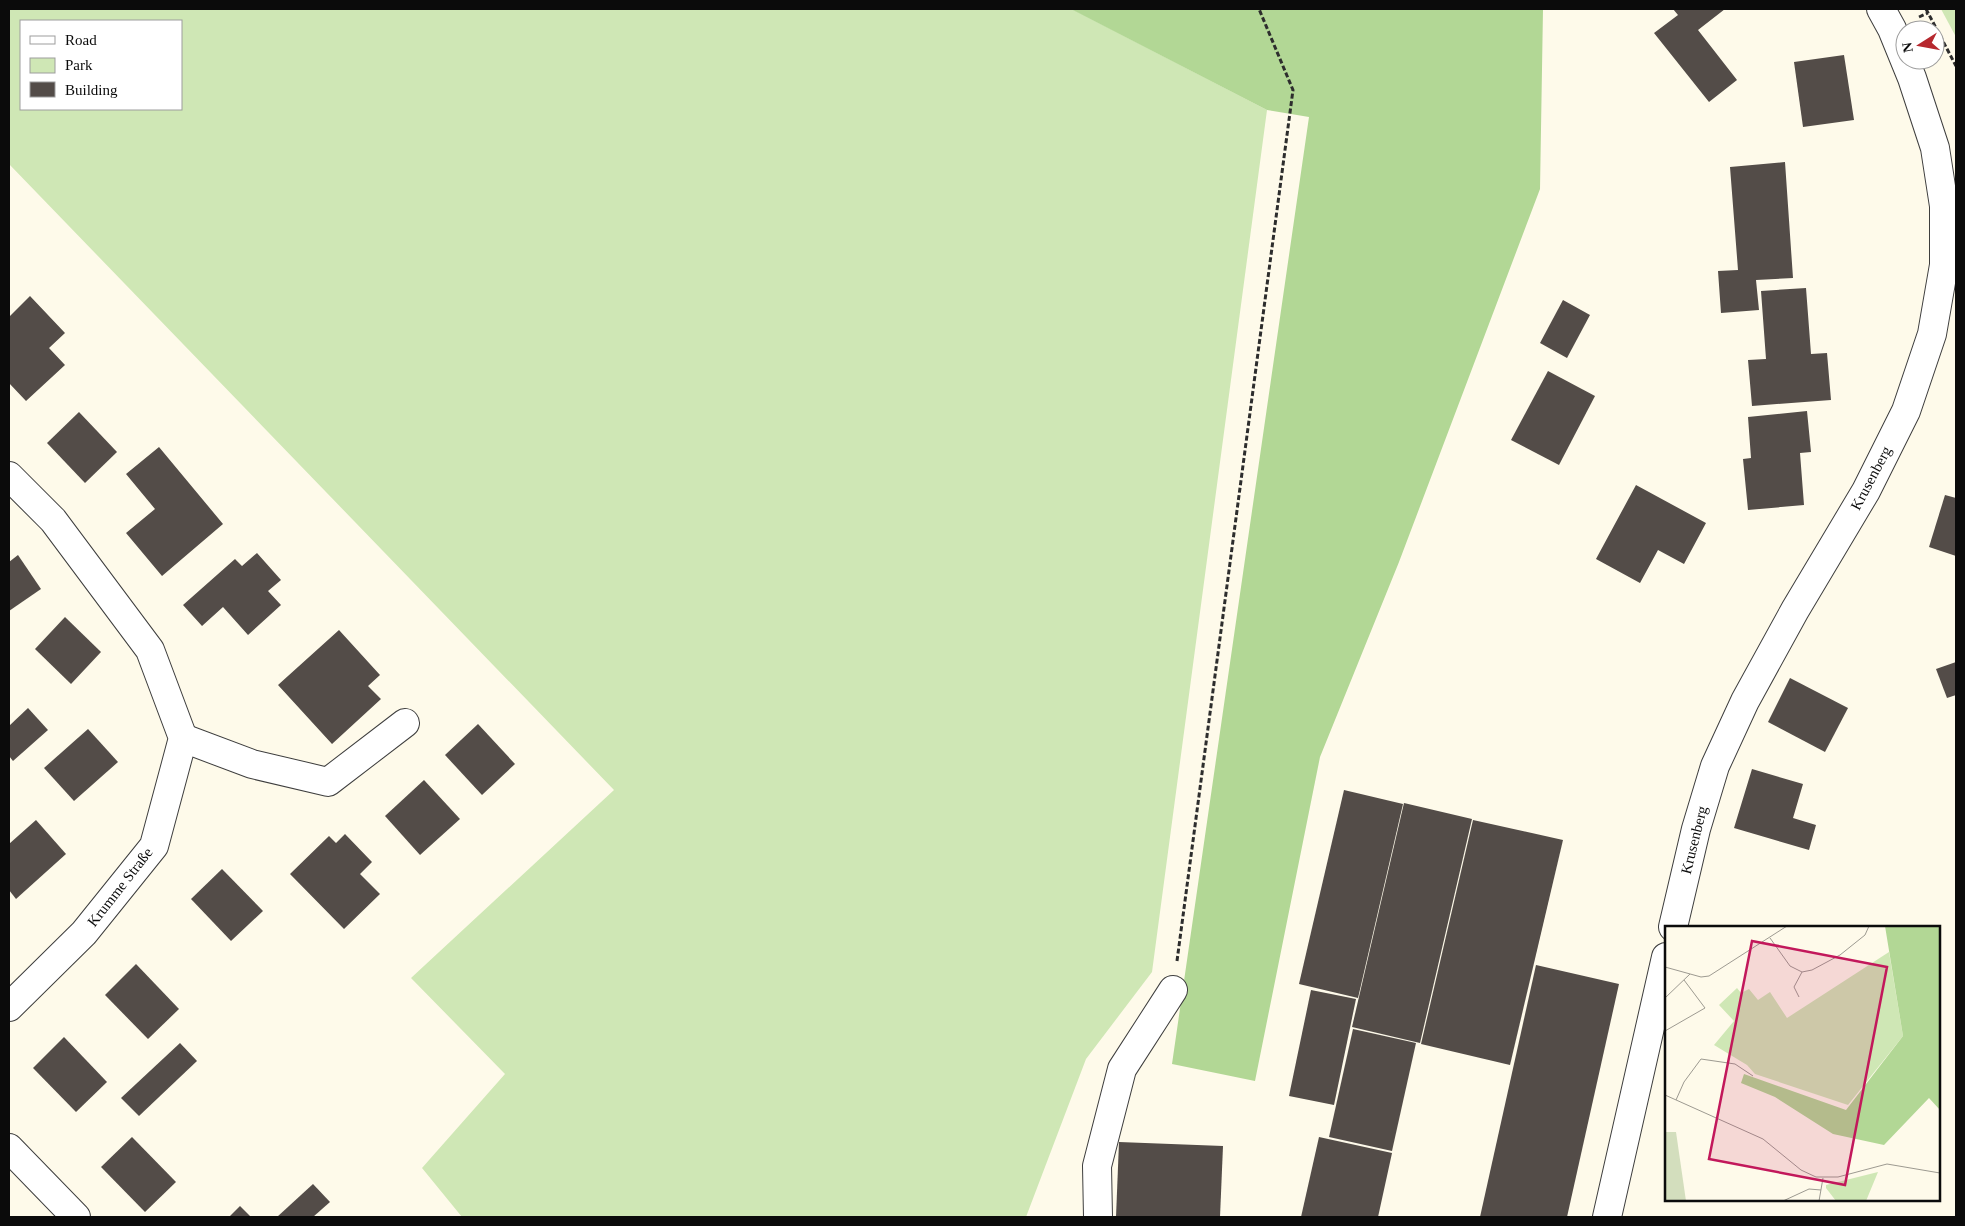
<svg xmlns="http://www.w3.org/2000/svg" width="1965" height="1226" viewBox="0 0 1965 1226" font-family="Georgia,serif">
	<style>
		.green { fill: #cfe7b5; fill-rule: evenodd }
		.forest { fill: #b2d795 }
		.building { fill: #534c48 }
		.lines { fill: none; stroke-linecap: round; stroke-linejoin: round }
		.minor-casing { stroke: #3e3e3e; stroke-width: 30 }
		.path { stroke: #2d2d2d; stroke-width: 3; stroke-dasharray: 5 2.5; stroke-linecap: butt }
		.minor { stroke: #fff; stroke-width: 28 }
		.labels { text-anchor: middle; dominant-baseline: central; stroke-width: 5; stroke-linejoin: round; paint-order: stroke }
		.street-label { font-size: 15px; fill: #0b0b0b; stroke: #fff }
		.inset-road { fill: none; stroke: #9d9a91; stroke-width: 1 }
		.view { fill: #c2185b; fill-opacity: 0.15; stroke: #c2185b; stroke-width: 2.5 }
		.inset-edge { fill: none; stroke: #0b0b0b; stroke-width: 2.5 }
	</style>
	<rect width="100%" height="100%" fill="#fefaea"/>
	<!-- green -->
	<g class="green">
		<path d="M9,9H1072L1267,110L1152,972L1086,1059L1026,1217H462L422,1168L505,1074L411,978L614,790L9,164ZM21,21H181V109H21Z"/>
		<path d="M1941,9H1956V37Z"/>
	</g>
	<!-- forest -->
	<path class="forest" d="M1071,9H1543L1540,189L1399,562L1320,757L1255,1081L1172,1064L1309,117L1267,110Z"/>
	<!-- building -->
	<g class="building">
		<path d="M1673,9H1725L1698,30L1737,80L1709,102L1654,33L1678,15Z"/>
		<path d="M1844,55L1854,120L1803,127L1794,62Z"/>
		<path d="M1785,162L1793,278L1756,280L1759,310L1721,313L1718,271L1738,270L1730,167Z"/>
		<path d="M1806,288L1811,354L1827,353L1831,400L1752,406L1748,360L1766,359L1761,291Z"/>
		<path d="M30,296L65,333L49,348L65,365L26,401L9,383V317Z"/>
		<path d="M1563,300L1590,315L1567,358L1540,343Z"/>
		<path d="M1548,371L1595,396L1559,465L1511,440Z"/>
		<path d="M1807,411L1811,452L1800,453L1804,505L1748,510L1743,459L1751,458L1748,417Z"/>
		<path d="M79,412L117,452L85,483L47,443Z"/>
		<path d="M159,447L223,524L162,576L126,533L155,509L126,474Z"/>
		<path d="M1636,485L1706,523L1684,564L1658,550L1640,583L1596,559Z"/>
		<path d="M1945,495L1956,498V556L1929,547Z"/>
		<path d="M257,553L281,580L268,591L281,605L248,635L223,607L202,626L183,605L235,559L242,566Z"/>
		<path d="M18,555L41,589L9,611V562Z"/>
		<path d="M65,617L101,652L71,684L35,649Z"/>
		<path d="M339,630L380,675L368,686L381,699L332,744L278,685Z"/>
		<path d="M1956,662V695L1947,698L1936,669Z"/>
		<path d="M1790,678L1848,708L1825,752L1768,722Z"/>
		<path d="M28,708L48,730L13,761L9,756V726Z"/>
		<path d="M478,724L515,764L482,795L445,755Z"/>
		<path d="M88,729L118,762L74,801L44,768Z"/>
		<path d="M1752,769L1803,784L1793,818L1816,825L1809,850L1734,828Z"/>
		<path d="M424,780L460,819L420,855L385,816Z"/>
		<path d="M1344,790L1403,804L1358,998L1299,984Z"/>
		<path d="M1404,803L1472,819L1420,1043L1352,1027Z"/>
		<path d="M36,820L66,854L16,899L9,890V844Z"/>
		<path d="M1473,820L1563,840L1510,1065L1421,1044Z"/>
		<path d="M345,834L372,862L360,874L380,894L344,929L290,874L329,836L336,843Z"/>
		<path d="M222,869L263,911L231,941L191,899Z"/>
		<path d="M136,964L179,1009L148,1039L105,995Z"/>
		<path d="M1536,965L1619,984L1567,1217H1480Z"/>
		<path d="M1311,990L1356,999L1334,1105L1289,1096Z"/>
		<path d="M1353,1029L1416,1043L1392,1151L1329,1137Z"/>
		<path d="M64,1037L107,1082L76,1112L33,1068Z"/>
		<path d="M180,1043L197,1061L139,1116L121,1098Z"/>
		<path d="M132,1137L176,1182L145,1212L101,1167Z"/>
		<path d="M1319,1137L1392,1153L1378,1217H1301Z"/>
		<path d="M1119,1142L1223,1146L1220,1217H1116Z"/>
		<path d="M313,1184L330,1202L313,1217H277Z"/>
		<path d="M240,1206L251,1217H229Z"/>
	</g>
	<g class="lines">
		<!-- minor casing -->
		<g class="minor-casing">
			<g id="minor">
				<path d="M9,476L53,520L150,650L183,738L154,846L84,933L9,1007"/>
				<path d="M183,738L252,764L328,782L405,723"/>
				<path d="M1673,927L1696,829L1715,766L1745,701L1795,610L1866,491L1906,411L1932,334L1944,265V206L1935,148L1912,78L1892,29L1881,9"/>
				<path d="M9,1148L76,1217"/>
				<path d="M1098,1217L1097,1166L1122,1069L1173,990"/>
				<path d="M1607,1217L1666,957"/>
			</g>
		</g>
		<!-- path -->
		<g class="path">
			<path d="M1926,9L1956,66"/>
			<path d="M1919,17L1928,13"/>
			<path d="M1177,961L1293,90L1259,9"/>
		</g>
		<!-- minor -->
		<use href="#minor" class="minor"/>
	</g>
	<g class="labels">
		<!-- street labels -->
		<g class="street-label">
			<text transform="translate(1871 478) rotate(-62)">Krusenberg</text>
			<text transform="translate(1694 840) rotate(-76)">Krusenberg</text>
			<text transform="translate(120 887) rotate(-52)">Krumme Straße</text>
		</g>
	</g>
	<!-- overview -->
	<g transform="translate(1665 926)">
		<rect width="275" height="275" fill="#fefaea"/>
		<path d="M224,26L238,110L183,179L90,148L82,139L49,119L69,95L54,79L72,62L76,67L84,63L93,74L105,66L122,92ZM213,246L201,275H171L161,262V259Z" fill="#cfe7b5"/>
		<path d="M220,0H275V184L264,172L219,219L168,208L110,171L76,157L79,148L181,184L238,110Z" fill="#b2d795"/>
		<path d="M0,206H11L21,275H0Z" fill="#d3debd"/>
		<path class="inset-road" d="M105,12L125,40L137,46L147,44L175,29L200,9L204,0M0,41L36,51L44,50L122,0M134,71L129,61L137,46M0,72L25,48M0,105L40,82L19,54M0,169L98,213L136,244L151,251H173L222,238L275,247M11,174L19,156L36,133L70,138L88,150M118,275L144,263L156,264M154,275L158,252"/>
		<path class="view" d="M87,15L222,41L180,259L44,233Z"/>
		<rect width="275" height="275" class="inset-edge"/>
	</g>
	<!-- border -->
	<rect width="1965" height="1226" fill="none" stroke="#0b0b0b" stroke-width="20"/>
	<!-- legend -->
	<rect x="20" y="20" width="162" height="90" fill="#ffffff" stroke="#9d9d9d"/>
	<rect x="30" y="36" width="25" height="8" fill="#ffffff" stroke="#9d9d9d"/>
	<text x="65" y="45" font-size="15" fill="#0b0b0b">Road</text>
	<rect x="30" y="58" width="25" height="15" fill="#cfe7b5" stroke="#9d9d9d"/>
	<text x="65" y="70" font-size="15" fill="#0b0b0b">Park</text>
	<rect x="30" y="82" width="25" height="15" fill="#534c48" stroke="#9d9d9d"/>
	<text x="65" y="95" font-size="15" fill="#0b0b0b">Building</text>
	<!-- north arrow -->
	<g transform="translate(1920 45) rotate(259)"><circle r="24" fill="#ffffff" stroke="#9d9d9d"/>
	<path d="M0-4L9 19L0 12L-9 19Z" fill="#b6282e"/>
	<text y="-8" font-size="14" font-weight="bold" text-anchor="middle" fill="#0b0b0b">N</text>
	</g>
</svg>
